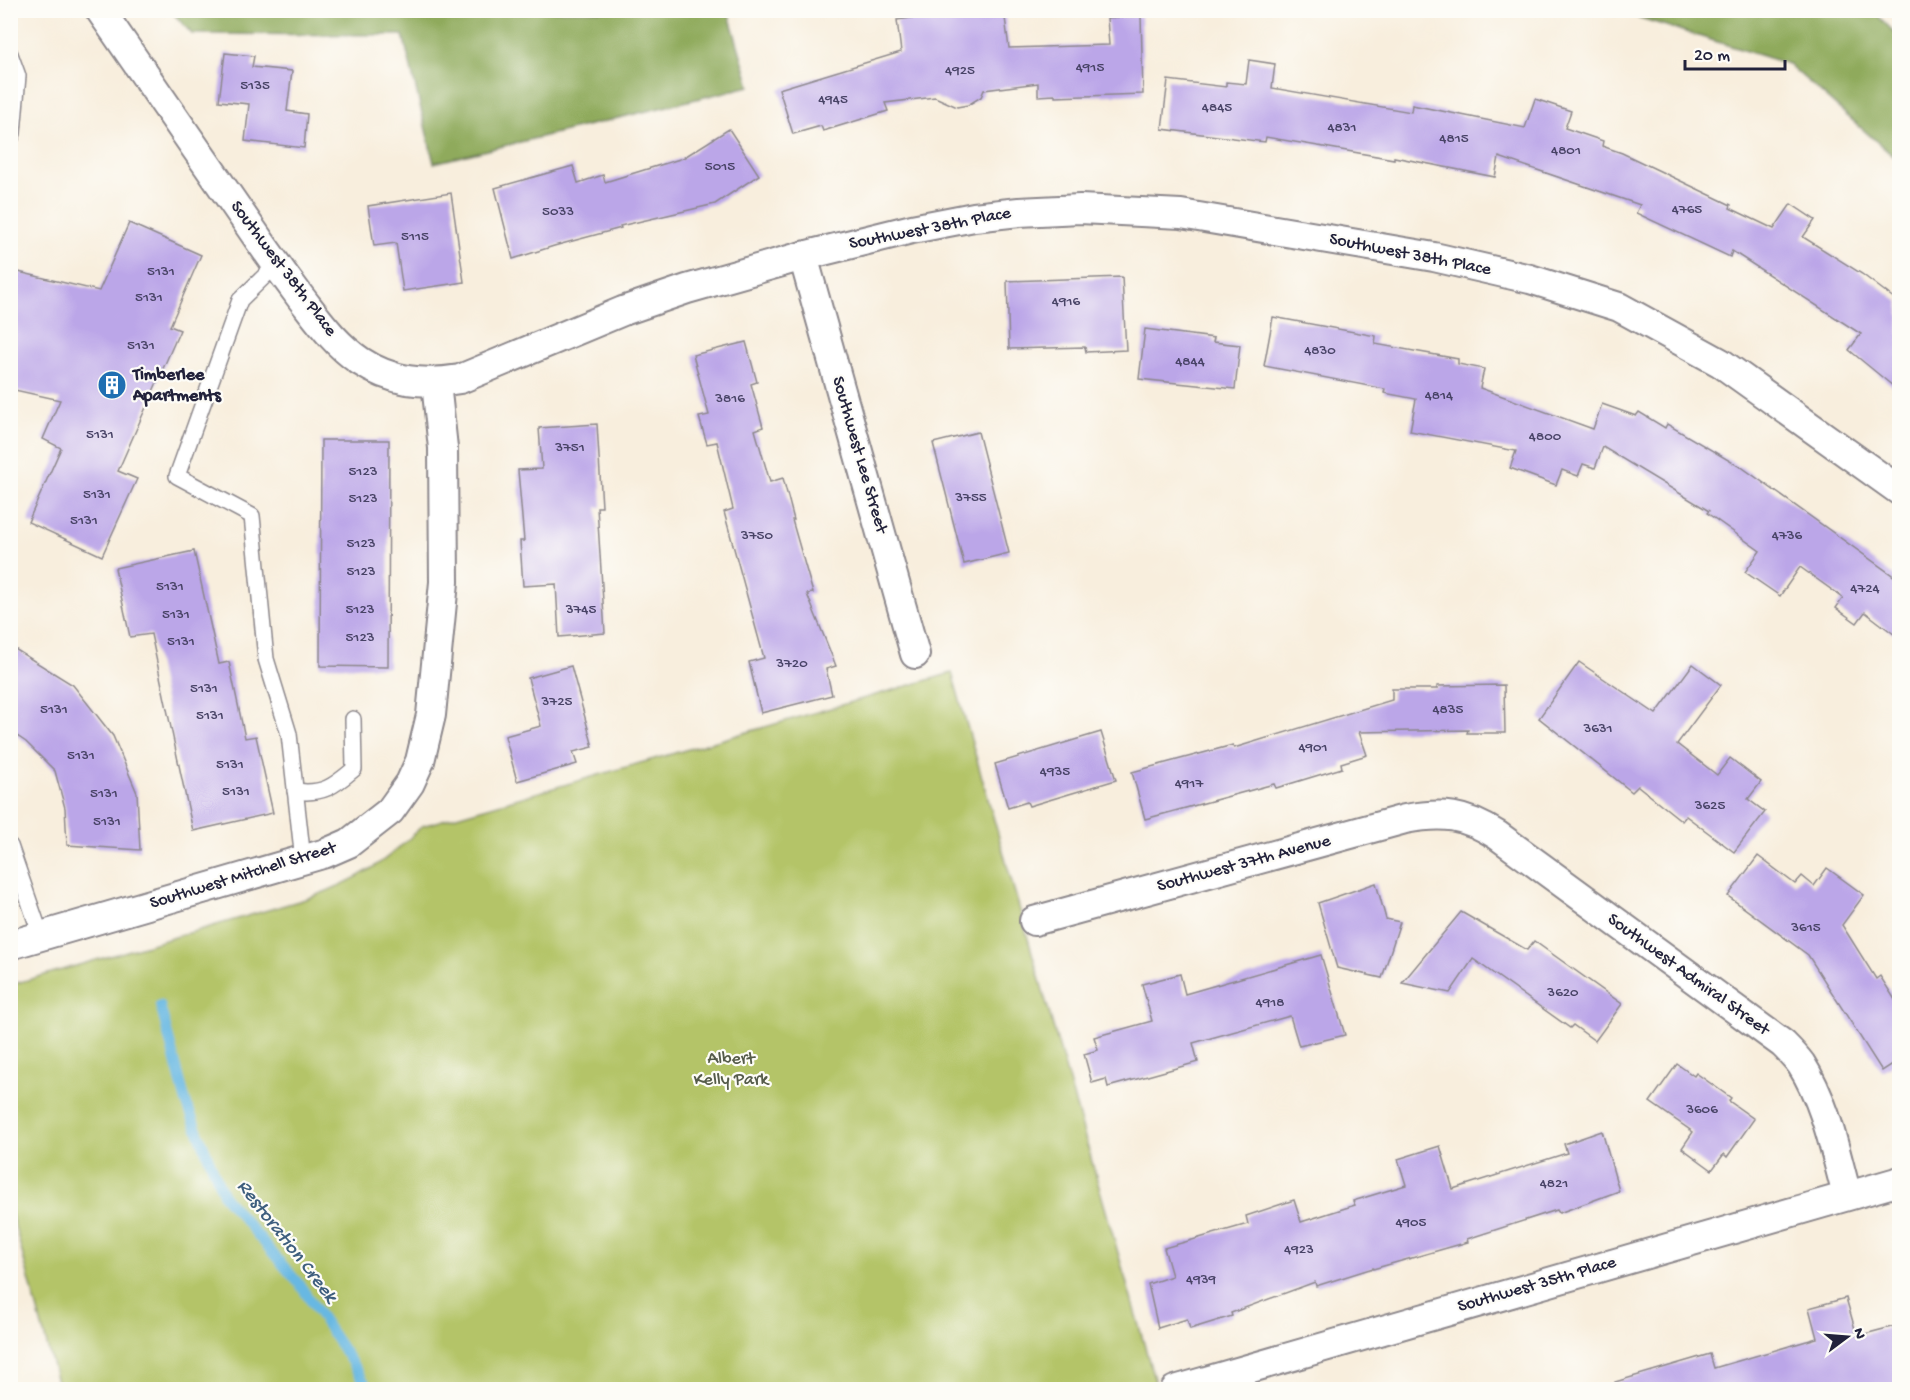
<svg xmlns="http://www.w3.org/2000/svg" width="1910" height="1400" viewBox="0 0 1910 1400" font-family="'Gochi Hand',sans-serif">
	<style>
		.green { fill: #b4c467; stroke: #6b7351; stroke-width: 1.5 }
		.forest { fill: #8faa5c; stroke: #58664c; stroke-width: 1.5 }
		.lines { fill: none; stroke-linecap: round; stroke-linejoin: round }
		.stream { stroke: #67b8e2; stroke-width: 10 }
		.building { fill: #bba6e8 }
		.lane-casing { stroke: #8d888c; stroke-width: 18 }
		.street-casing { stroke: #8d888c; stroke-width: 32 }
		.lane { stroke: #fff; stroke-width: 15 }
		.street { stroke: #fff; stroke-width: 28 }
		.labels { text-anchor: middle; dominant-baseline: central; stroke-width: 4.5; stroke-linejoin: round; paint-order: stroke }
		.number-label { font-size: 15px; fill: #484366 }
		.street-label { font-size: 18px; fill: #22223b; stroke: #fdfcf7 }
		.poi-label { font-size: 18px; font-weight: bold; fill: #22223b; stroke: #fdfcf7; text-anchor: start }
		.park-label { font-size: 18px; fill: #555b4a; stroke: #fdfcf7 }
		.water-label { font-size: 20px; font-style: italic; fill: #3e5e7e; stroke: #fdfcf7 }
	</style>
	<rect width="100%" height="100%" fill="#fdfcf7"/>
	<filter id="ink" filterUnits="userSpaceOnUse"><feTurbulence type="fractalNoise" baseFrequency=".0167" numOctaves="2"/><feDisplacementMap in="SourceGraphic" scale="12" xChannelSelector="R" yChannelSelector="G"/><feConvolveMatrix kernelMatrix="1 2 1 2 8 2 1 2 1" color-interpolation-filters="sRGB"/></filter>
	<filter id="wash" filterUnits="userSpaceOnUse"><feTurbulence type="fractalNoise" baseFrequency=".008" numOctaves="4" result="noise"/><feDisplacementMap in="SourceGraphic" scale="24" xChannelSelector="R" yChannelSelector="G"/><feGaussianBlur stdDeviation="1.35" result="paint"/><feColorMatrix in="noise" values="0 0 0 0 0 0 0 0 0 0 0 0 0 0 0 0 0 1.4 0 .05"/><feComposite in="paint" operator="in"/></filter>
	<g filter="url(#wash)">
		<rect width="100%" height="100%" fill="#f8eedd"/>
		<!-- green -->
		<path class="green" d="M952,673L1157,1389H59L11,1212L10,985L309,898C358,880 386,863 422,826Z"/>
		<!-- forest -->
		<g class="forest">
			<path d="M171,11H728L750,86L434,163L403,35L192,34Z"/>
			<path d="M1618,11H1873L1899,37V161L1788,64Z"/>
		</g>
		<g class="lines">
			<!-- stream -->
			<path class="stream" d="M160,1005L186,1102L224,1196L300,1285L370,1390"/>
		</g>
		<g id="blocks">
			<!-- building -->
			<g class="building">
				<path d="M968,10H1004L1009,48L1109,45L1107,18L1141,16L1143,94L1055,97V95L1038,96V83L984,90L981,97L968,105L957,107L935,97L885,103L888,111L823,131L821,126L793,134L779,89L901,52L897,20Z"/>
				<path d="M225,53L254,56L252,67L292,71L287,111L307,114L304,148L245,141L249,104L219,101Z"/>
				<path d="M1249,60L1275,64L1272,88L1411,112L1412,105L1525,128L1535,99L1571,111L1565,128L1603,141L1602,146L1622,153L1731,205L1730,208L1774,229L1791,204L1815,220L1803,237L1862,274L1899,302V391L1849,350L1861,334L1732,251L1730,257L1636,213L1640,205L1499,157L1495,177L1394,157V159L1266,137L1265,142L1162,129L1168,80L1226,87V82L1246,84Z"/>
				<path d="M729,129L759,175L715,204L620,226L621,228L554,246L513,259L495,188L573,166L578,183L603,175L605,182L683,158Z"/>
				<path d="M451,193L464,282L403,291L396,243L374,246L368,206Z"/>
				<path d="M129,223L201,255L170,326L180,330L118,471L137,479L102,556L28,522L61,448L43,439L60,400L10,389V270L99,291Z"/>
				<path d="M1122,277L1126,350L1086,352L1085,347L1009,349L1007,281Z"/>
				<path d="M1273,317L1376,336L1375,344L1458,359V364L1484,369L1480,388L1593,429L1602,404L1636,416L1639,412L1665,428L1667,424L1740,467V466L1899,580V638L1865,612L1857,623L1836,608L1843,598L1800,567L1780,596L1745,572L1760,551L1707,513L1709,511L1603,447L1595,468L1583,464L1578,476L1562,470L1556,485L1510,468L1516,451L1410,431L1416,399L1384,393L1385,389L1264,366Z"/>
				<path d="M1145,329L1214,338L1213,342L1240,345L1235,389L1139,379Z"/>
				<path d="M746,342L757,382L751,384L763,427L755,430L770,482L783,478L794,520H792L813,593L807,594L836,666L826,669L832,695L761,713L749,662L764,658L724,512L733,509L717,442L707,444L699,417L709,415L693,355Z"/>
				<path d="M597,424L602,507H597L605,633L559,637L556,584L523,586L520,541H524L518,470L542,469L539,428Z"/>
				<path d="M978,432L1009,553L964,564L933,443Z"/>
				<path d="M321,440H389L388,667L320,666Z"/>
				<path d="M194,551L219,664L229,662L245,738L256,736L273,813L193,831L151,634L130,637L115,568Z"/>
				<path d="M10,646L73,685L113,736L137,793L140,850L67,845L65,808L55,771L26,742L10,731Z"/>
				<path d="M1579,662L1656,714L1693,664L1721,685L1677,744L1717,775L1730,758L1761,782L1748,799L1765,812L1734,852L1686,816L1682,821L1638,786L1632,792L1539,718Z"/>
				<path d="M571,666L593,747L573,752L577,764L517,781L505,736L541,726L528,678Z"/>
				<path d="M1504,685L1505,733H1467L1468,730L1359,732L1367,755L1341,763L1342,768L1276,788L1274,784L1145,819L1132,772L1233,745L1234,748L1392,700V689H1437V686Z"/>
				<path d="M1101,732L1116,780L1029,806L1027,802L1008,808L995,764Z"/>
				<path d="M1758,856L1795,884L1802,876L1814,886L1827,868L1864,895L1842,925L1876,979L1880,976L1899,1006V1060L1882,1071L1808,955L1728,896Z"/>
				<path d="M1376,883L1386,919L1400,922L1382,978L1337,968L1318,903Z"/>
				<path d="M1461,912L1527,950L1534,941L1622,1004L1595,1041L1573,1025L1570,1028L1473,959L1450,993L1402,983Z"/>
				<path d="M1321,955L1345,1035L1299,1046L1290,1016L1193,1043L1198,1062L1108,1087L1106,1079L1092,1083L1084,1054L1098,1050L1094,1037L1152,1021L1142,984L1180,974L1185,994Z"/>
				<path d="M1677,1064L1694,1076L1696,1073L1731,1098L1729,1101L1754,1119L1727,1157L1724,1154L1712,1170L1682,1148L1693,1132L1650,1102Z"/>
				<path d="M1602,1131L1619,1191L1559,1213L1557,1210L1467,1239L1468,1242L1373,1269V1268L1316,1286L1315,1282L1231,1313L1232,1316L1190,1329L1187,1319L1158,1328L1148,1284L1172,1276L1164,1248L1248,1224L1246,1216L1294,1200L1301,1222L1355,1205L1353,1201L1406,1185L1398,1159L1440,1146L1453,1189L1567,1153L1564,1144Z"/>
				<path d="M1846,1298L1857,1336L1899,1325V1389H1616L1615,1382L1710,1354L1714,1368L1817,1338L1809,1308Z"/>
			</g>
		</g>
	</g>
	<g filter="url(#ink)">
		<use href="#blocks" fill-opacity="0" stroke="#8d888c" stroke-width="1.5"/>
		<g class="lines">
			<!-- lane casing -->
			<g class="lane-casing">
				<g id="lane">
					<path d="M10,54L18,76L13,133L10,140"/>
					<path d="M276,265L240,300L177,476L252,516L266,659L289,734L303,860"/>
					<path d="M295,791C323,795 334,786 354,769L353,719"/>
					<path d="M10,846L41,936"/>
				</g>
			</g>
			<!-- street casing -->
			<g class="street-casing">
				<g id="street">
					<path d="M100,10C149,82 199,153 248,224C265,249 283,274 301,298C319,321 335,344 360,361C392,382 423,385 460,379L623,311L687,289L803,256L912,229L974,217L1019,212L1080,209L1181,214L1434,257L1530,279L1619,307L1721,363L1900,491"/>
					<path d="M803,256L915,654"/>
					<path d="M1034,921L1405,819C1443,812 1464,814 1497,835L1783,1044C1789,1050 1796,1057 1801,1064C1826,1103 1835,1152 1847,1195"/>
					<path d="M10,945L326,853L349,843L390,811L410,783L420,761L431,715L444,582L443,448L436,383"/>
					<path d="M1175,1390L1900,1181"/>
				</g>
			</g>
			<!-- lane -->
			<use href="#lane" class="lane"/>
			<!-- street -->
			<use href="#street" class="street"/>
		</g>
	</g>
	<!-- icons -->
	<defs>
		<g id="building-disc" transform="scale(1.5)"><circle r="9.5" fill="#1f6fb2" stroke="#fdfcf7"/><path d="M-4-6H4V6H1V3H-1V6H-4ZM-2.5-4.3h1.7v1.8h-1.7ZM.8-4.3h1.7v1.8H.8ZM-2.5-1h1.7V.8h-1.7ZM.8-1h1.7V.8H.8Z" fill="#fff"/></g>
	</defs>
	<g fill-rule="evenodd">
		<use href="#building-disc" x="112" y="385"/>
	</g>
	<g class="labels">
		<!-- number labels -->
		<g class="number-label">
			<text x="1090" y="68">4915</text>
			<text x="960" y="71">4925</text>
			<text x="255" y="86">5135</text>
			<text x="833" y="100">4945</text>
			<text x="1217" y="108">4845</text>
			<text x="1342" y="128">4831</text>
			<text x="1454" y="139">4815</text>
			<text x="1566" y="151">4801</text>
			<text x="720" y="167">5015</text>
			<text x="1687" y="210">4765</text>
			<text x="558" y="212">5033</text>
			<text x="415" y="237">5115</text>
			<text x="161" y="272">5131</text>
			<text x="149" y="298">5131</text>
			<text x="1066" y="302">4916</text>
			<text x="141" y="346">5131</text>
			<text x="1320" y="351">4830</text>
			<text x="1190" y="362">4844</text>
			<text x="1439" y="396">4814</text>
			<text x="730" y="399">3816</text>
			<text x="100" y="435">5131</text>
			<text x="1545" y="437">4800</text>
			<text x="570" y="448">3751</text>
			<text x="363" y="472">5123</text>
			<text x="97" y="495">5131</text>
			<text x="971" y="498">3755</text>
			<text x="363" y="499">5123</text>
			<text x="84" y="521">5131</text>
			<text x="757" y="536">3750</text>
			<text x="1787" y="536">4736</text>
			<text x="361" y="544">5123</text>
			<text x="361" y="572">5123</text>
			<text x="170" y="587">5131</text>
			<text x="1865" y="589">4724</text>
			<text x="360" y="610">5123</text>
			<text x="581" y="610">3745</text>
			<text x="176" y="615">5131</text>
			<text x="360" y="638">5123</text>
			<text x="181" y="642">5131</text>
			<text x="792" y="664">3720</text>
			<text x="204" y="689">5131</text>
			<text x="557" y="702">3725</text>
			<text x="54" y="710">5131</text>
			<text x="1448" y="710">4835</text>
			<text x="210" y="716">5131</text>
			<text x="1598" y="729">3631</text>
			<text x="1313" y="748">4901</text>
			<text x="81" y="756">5131</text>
			<text x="230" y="765">5131</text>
			<text x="1055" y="772">4935</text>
			<text x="1189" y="784">4917</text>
			<text x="236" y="792">5131</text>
			<text x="104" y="794">5131</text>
			<text x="1710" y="806">3625</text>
			<text x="107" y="822">5131</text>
			<text x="1806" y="928">3615</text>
			<text x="1563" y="993">3620</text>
			<text x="1270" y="1003">4918</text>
			<text x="1702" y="1110">3606</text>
			<text x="1554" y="1184">4821</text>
			<text x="1411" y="1223">4905</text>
			<text x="1299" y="1250">4923</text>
			<text x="1201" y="1280">4939</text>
		</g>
		<!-- street labels -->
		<g class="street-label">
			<text transform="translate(930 229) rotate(-11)">Southwest 38th Place</text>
			<text transform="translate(1410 255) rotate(11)">Southwest 38th Place</text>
			<text transform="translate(283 269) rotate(53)">Southwest 38th Place</text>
			<text transform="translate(859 455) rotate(74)">Southwest Lee Street</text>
			<text transform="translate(1244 864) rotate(-15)">Southwest 37th Avenue</text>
			<text transform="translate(243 876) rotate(-17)">Southwest Mitchell Street</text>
			<text transform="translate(1688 975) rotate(36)">Southwest Admiral Street</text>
			<text transform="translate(1537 1285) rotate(-16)">Southwest 35th Place</text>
		</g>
		<!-- poi labels -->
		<g class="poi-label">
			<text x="133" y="375">Timberlee<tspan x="133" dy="21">Apartments</tspan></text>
		</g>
		<!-- park labels -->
		<g class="park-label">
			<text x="731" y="1059">Albert<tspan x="731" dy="21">Kelly Park</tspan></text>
		</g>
		<!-- water labels -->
		<g class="water-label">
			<text transform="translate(286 1242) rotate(52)">Restoration Creek</text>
		</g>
	</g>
	<!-- margin -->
	<rect width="1910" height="1400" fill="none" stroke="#fdfcf7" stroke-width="36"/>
	<!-- north arrow -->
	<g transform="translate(1847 1337) rotate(74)" stroke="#fdfcf7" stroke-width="4.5" paint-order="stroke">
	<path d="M0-4.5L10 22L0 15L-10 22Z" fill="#22223b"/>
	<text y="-9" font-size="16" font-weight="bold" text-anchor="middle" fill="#22223b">N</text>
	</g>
	<!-- scale -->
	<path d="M1685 60v9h100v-9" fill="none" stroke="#22223b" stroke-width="3"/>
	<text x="1694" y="60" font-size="18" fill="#22223b" stroke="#fdfcf7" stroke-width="4.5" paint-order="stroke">20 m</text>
</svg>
